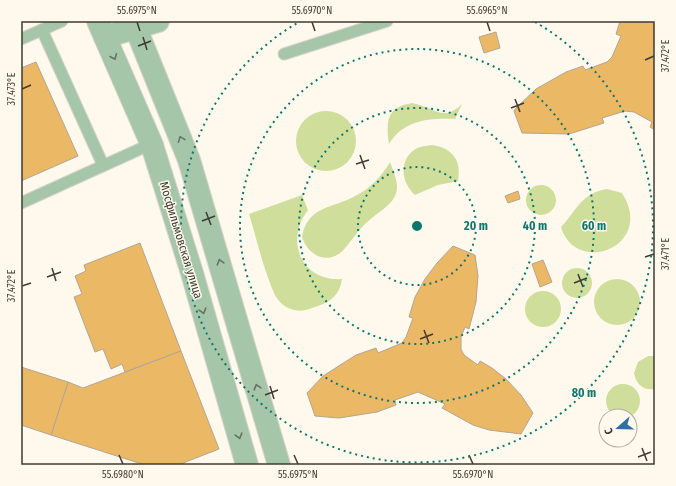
<svg xmlns="http://www.w3.org/2000/svg" width="676" height="486" viewBox="0 0 676 486" font-family="'Fira Sans Condensed',sans-serif">
	<style>
		.green { fill: #d0de9c }
		.building { fill: #ebb865; stroke: #b2a694 }
		.lines { fill: none; stroke-linecap: round; stroke-linejoin: round }
		.service-casing { stroke: #d9d3c8; stroke-width: 13 }
		.minor-casing { stroke: #d9d3c8; stroke-width: 24 }
		.tertiary-casing { stroke: #d9d3c8; stroke-width: 24 }
		.service { stroke: #a6c6aa; stroke-width: 11 }
		.minor { stroke: #a6c6aa; stroke-width: 22 }
		.tertiary { stroke: #a6c6aa; stroke-width: 22 }
		.oneway { stroke: #687363 }
		.ticks { fill: none; stroke: #3f3b33; stroke-width: 1.5 }
		.ring { fill: none; stroke: #0f766e; stroke-width: 2; stroke-dasharray: 2 4 }
		.labels { text-anchor: middle; dominant-baseline: central; stroke-width: 3; stroke-linejoin: round; paint-order: stroke }
		.street-label { font-size: 12px; fill: #3f3b33; stroke: #fff9ed }
		.centre { fill: #0f766e; stroke: #fff9ed; stroke-width: 2 }
		.ring-label { font-size: 12px; text-anchor: middle; font-weight: bold; fill: #0f766e; stroke: #fff9ed; stroke-width: 3; stroke-linejoin: round; paint-order: stroke }
		.neatline { fill: none; stroke: #3f3b33; stroke-width: 1.5 }
		.ticks-label { font-size: 10px; text-anchor: middle; fill: #3f3b33 }
	</style>
	<rect width="100%" height="100%" fill="#fff9ed"/>
	<!-- green -->
	<g class="green">
		<path d="M412,103C434,107 443,123 462,104L455,119C428,118 404,120 389,144C386,122 386,107 412,103Z"/>
		<circle cx="326" cy="141" r="30"/>
		<path d="M432,145C453,148 462,161 458,181L438,185L415,195C402,183 398,162 414,150C419,146 426,146 432,145Z"/>
		<path d="M390,162C395,176 402,188 392,201C384,210 373,216 364,225C356,233 346,249 340,253C324,265 307,253 302,237C308,205 332,209 355,196C370,189 382,176 390,162Z"/>
		<circle cx="541" cy="200" r="15"/>
		<path d="M607,189L622,193C656,246 576,277 561,227C578,209 580,194 607,189Z"/>
		<path d="M302,195L308,210C284,241 302,282 342,279C340,294 332,301 318,306C309,309 301,313 291,309C284,307 277,300 274,293C263,268 257,240 249,214Z"/>
		<circle cx="577" cy="283" r="15"/>
		<circle cx="617" cy="302" r="23"/>
		<circle cx="543" cy="309" r="18"/>
		<path d="M648,356H655V389C643,391 636,384 634,373L638,362Z"/>
		<circle cx="623" cy="401" r="17"/>
	</g>
	<!-- building -->
	<g class="building">
		<path d="M620,21H655V130L650,127L652,122L634,112L625,111L602,118L604,123L569,134L522,133L514,111L516,108L536,89L566,72L583,66L585,70L607,62L612,57L621,36L616,34Z"/>
		<path d="M496,32L500,48L484,53L479,37Z"/>
		<path d="M36,62L78,156L21,181V68Z"/>
		<path d="M518,191L520,199L508,203L505,196Z"/>
		<path d="M140,243L181,351L125,372L122,364L111,369L103,349L95,352L74,297L82,294L75,276L86,271L84,265Z"/>
		<path d="M453,246L475,255L478,276L476,302L469,329L465,327L461,337V349L464,355L478,365L480,361L492,368L506,379L521,395L533,413L521,434L489,430L473,425L442,408L445,404L418,392L395,400L396,405L377,412L339,418L315,416L307,393L323,376L356,355L376,348L378,353L402,343L406,337L413,318L409,317L415,297L425,279L437,263Z"/>
		<path d="M543,260L552,282L540,287L532,264Z"/>
		<path d="M181,351L219,449L178,465H145L51,435L68,382L83,388Z"/>
		<path d="M21,367L68,382L51,435L21,425Z"/>
	</g>
	<g class="lines">
		<!-- service casing -->
		<g class="service-casing">
			<g id="service">
				<path d="M42,30L103,165"/>
				<path d="M21,39L62,21"/>
				<path d="M284,54L387,21"/>
				<path d="M21,203L140,149L152,145"/>
			</g>
		</g>
		<!-- minor casing -->
		<g class="minor-casing">
			<path id="minor" d="M105,37L158,21"/>
		</g>
		<!-- tertiary casing -->
		<g class="tertiary-casing">
			<g id="tertiary">
				<path d="M98,21L152,145L192,273L247,465"/>
				<path d="M133,21L189,160L279,465"/>
			</g>
		</g>
		<!-- service -->
		<use href="#service" class="service"/>
		<!-- minor -->
		<use href="#minor" class="minor"/>
		<!-- tertiary -->
		<use href="#tertiary" class="tertiary"/>
	</g>
	<!-- one-way arrows -->
	<defs><path id="oneway-chevron" d="M-2-3.5L2.5 0L-2 3.5" fill="none" stroke-width="1.6" stroke-linecap="round" stroke-linejoin="round"/></defs>
	<g class="oneway">
		<use href="#oneway-chevron" transform="translate(114 57) rotate(67)"/>
		<use href="#oneway-chevron" transform="translate(181 139) rotate(-111)"/>
		<use href="#oneway-chevron" transform="translate(220 262) rotate(-107)"/>
		<use href="#oneway-chevron" transform="translate(203 311) rotate(74)"/>
		<use href="#oneway-chevron" transform="translate(257 387) rotate(-106)"/>
		<use href="#oneway-chevron" transform="translate(239 436) rotate(74)"/>
	</g>
	<!-- ticks -->
	<path class="ticks" d="M137,22L140,31M312,22L315,31M487,22L490,31M143,37L147,50M138,46L151,41M645,60L654,56M22,89L31,85M515,99L520,112M511,108L524,103M360,155L365,169M356,164L369,160M206,212L211,225M202,221L215,216M645,257L654,254M52,268L56,281M578,274L583,287M47,277L61,272M574,283L587,278M22,286L31,283M424,330L429,343M420,339L433,334M270,386L274,399M265,395L278,390M642,448L647,461M119,455L123,464M294,455L298,464M469,455L473,464M638,457L651,452"/>
	<!-- distance rings -->
	<g class="ring">
		<circle cx="417" cy="226" r="59"/>
		<circle cx="417" cy="226" r="118"/>
		<circle cx="417" cy="226" r="177"/>
		<path d="M535 22A236 236 0 1 1 299 22"/>
	</g>
	<g class="labels">
		<!-- street labels -->
		<g class="street-label">
			<text transform="translate(181 240) rotate(73)">Мосфильмовская улица</text>
		</g>
	</g>
	<circle cx="417" cy="226" r="6" class="centre"/>
	<g class="ring-label">
		<text x="476" y="230">20 m</text>
		<text x="535" y="230">40 m</text>
		<text x="594" y="230">60 m</text>
		<text x="584" y="397">80 m</text>
	</g>
	<!-- border -->
	<rect width="676" height="486" fill="none" stroke="#fff9ed" stroke-width="44"/>
	<!-- north arrow -->
	<g transform="translate(618 428) rotate(250)"><circle r="19" fill="#fff9ed" stroke="#b2ada3"/>
	<path d="M0-3L7 15L0 10L-7 15Z" fill="#306ea5"/>
	<text y="-6" font-size="11" font-weight="bold" text-anchor="middle" fill="#3f3b33">С</text>
	</g>
	<rect x="22" y="22" width="632" height="442" class="neatline"/>
	<g class="ticks-label">
		<text x="137" y="14">55.6975°N</text>
		<text x="312" y="14">55.6970°N</text>
		<text x="487" y="14">55.6965°N</text>
		<text transform="translate(665 56) rotate(-90)" y="4">37.472°E</text>
		<text transform="translate(11 89) rotate(-90)" y="4">37.473°E</text>
		<text transform="translate(665 254) rotate(-90)" y="4">37.471°E</text>
		<text transform="translate(11 286) rotate(-90)" y="4">37.472°E</text>
		<text x="123" y="478">55.6980°N</text>
		<text x="298" y="478">55.6975°N</text>
		<text x="473" y="478">55.6970°N</text>
	</g>
</svg>
